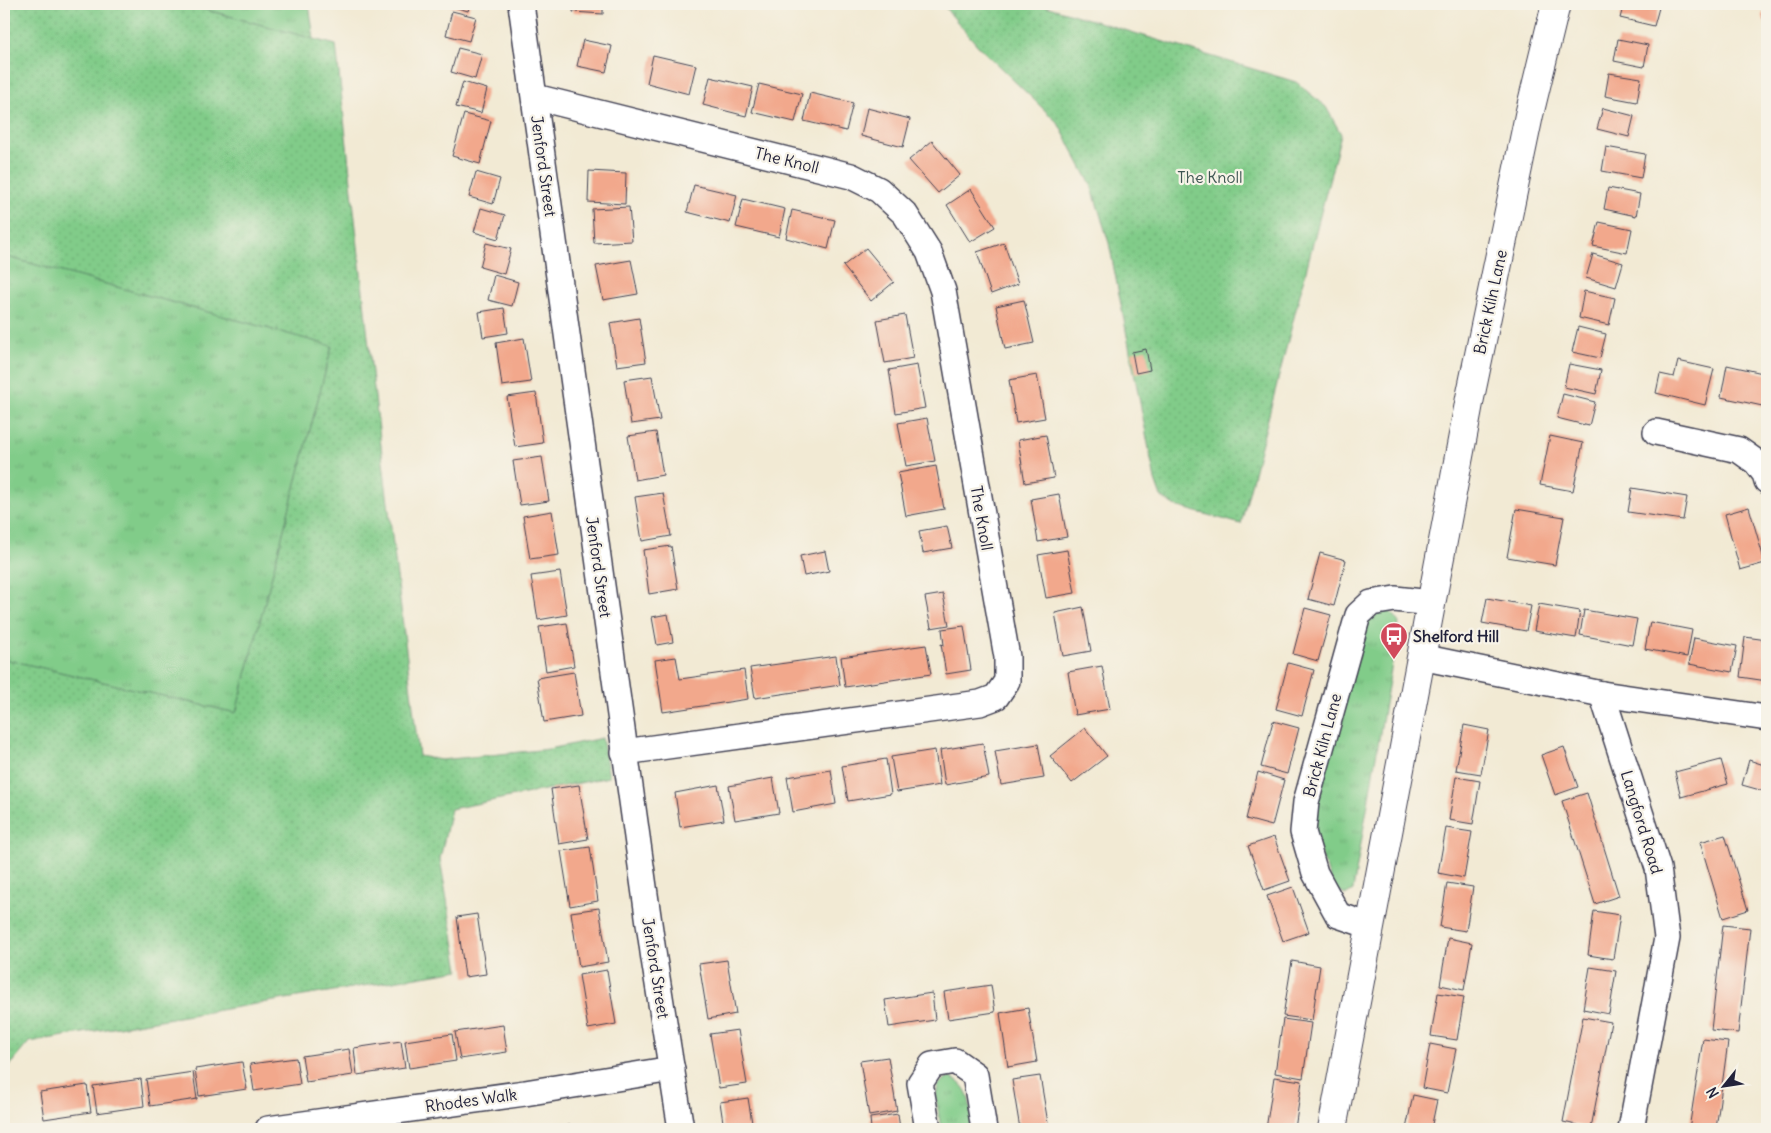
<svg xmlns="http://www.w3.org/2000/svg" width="1771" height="1133" viewBox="0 0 1771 1133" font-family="Delius,sans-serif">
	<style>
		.grass { fill: url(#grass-tufts); stroke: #527762 }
		.park { fill: url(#park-dots); stroke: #527762 }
		.building { fill: #f2a88c }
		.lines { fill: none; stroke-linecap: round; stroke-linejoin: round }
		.street-casing { stroke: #414052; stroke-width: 28 }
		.secondary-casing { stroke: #414052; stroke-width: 30 }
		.street { stroke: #fff; stroke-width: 25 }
		.secondary { stroke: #fff; stroke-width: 28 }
		.labels { text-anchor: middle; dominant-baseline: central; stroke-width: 4.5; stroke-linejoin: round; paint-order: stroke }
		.street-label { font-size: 16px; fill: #22223b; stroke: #f7f3e8 }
		.park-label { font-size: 16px; fill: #3e5552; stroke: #f7f3e8 }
		.poi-label { font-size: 16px; font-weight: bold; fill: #22223b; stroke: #f7f3e8; text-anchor: start }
	</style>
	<defs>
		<pattern id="grass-tufts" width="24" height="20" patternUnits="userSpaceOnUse" patternTransform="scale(1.25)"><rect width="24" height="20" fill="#81cc89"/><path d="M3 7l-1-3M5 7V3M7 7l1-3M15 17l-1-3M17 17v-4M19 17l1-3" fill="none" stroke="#6faf77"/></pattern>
		<pattern id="park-dots" width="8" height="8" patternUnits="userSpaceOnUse" patternTransform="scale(1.25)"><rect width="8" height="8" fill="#81cc89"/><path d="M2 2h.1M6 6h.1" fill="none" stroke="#6faf77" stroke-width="1.8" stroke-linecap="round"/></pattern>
	</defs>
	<rect width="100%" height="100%" fill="#f7f3e8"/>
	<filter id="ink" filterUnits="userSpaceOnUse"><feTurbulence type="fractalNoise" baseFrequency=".02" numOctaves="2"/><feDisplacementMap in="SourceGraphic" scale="10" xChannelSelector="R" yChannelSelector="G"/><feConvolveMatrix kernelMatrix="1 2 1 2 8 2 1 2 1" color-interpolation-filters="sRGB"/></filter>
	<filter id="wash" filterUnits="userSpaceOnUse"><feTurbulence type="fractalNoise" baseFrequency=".0096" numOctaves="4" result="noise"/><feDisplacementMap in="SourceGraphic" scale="20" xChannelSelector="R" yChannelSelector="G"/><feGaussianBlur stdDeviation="1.12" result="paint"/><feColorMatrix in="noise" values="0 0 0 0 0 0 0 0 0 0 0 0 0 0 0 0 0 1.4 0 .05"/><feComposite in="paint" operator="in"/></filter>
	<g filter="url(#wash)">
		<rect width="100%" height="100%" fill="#f2ead4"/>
		<!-- grass -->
		<g class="grass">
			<path d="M185,4H309L314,39Z"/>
			<path d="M4,256L332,346L236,713L4,659Z"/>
			<path d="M1387,607L1399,623L1353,890L1345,895L1334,888L1316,841L1315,805L1365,624Z"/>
			<path d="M948,1077C973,1085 969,1107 973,1129H941L936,1097L938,1085Z"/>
		</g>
		<!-- park -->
		<g class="park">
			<path d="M4,4H184L336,45L370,356L419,756L441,760L549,749L602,738L609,777L451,809L440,859L459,970L29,1042L4,1072V659L236,713L332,346L4,256Z"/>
			<path d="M942,4H1039L1296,82L1326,107L1341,134L1241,524L1175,506L1161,497L1155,480L1109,243L1091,185L1058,123L978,46Z"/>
		</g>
		<g id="blocks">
			<!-- building -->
			<g class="building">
				<path d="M444,4H470L468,11Z"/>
				<path d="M574,4H603V14L573,12Z"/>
				<path d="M1624,4H1660L1654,26L1620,18Z"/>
				<path d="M452,11L476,17L469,41L446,35Z"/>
				<path d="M1767,12V29L1762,14Z"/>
				<path d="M1618,39L1648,45L1644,67L1614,61Z"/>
				<path d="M583,40L612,46L606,72L577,66Z"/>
				<path d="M458,48L482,54L475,79L451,72Z"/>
				<path d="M653,55L696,65L689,94L647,83Z"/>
				<path d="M1609,73L1641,78L1637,102L1605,96Z"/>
				<path d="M710,77L753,87L746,116L703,105Z"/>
				<path d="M463,82L487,89L481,113L456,107Z"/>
				<path d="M759,84L802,94L795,122L752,112Z"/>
				<path d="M810,93L853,103L846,131L804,121Z"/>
				<path d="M867,108L910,119L903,147L861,136Z"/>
				<path d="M1603,108L1634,116L1629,137L1597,129Z"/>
				<path d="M464,114L491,121L480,164L452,156Z"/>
				<path d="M932,141L960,175L938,193L909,160Z"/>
				<path d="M1606,147L1645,154L1641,178L1602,171Z"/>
				<path d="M589,171L626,173L625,204L588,202Z"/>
				<path d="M476,172L500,179L493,204L469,197Z"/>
				<path d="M694,185L737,195L730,223L687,212Z"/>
				<path d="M1608,188L1640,194L1636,216L1604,209Z"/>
				<path d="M971,189L995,227L970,242L947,205Z"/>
				<path d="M743,199L785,209L779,237L736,227Z"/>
				<path d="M629,207L632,241L594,243L592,209Z"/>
				<path d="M481,208L505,215L498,239L474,232Z"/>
				<path d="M792,210L835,220L828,249L786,238Z"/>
				<path d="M1599,222L1632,229L1627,253L1593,246Z"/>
				<path d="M486,243L511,249L504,274L480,267Z"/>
				<path d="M1004,243L1018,284L991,294L977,252Z"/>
				<path d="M866,248L894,282L871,301L843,266Z"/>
				<path d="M1593,254L1623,263L1616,287L1586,278Z"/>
				<path d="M631,260L638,294L603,300L596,266Z"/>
				<path d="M494,275L518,282L512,306L488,300Z"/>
				<path d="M1584,291L1615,298L1609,325L1579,318Z"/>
				<path d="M1024,300L1034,343L1005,349L996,306Z"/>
				<path d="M504,308L508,333L483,337L479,312Z"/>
				<path d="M905,315L913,358L885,363L877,320Z"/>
				<path d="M639,318L646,362L617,366L610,323Z"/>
				<path d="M1578,327L1606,334L1600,358L1572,352Z"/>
				<path d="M524,338L531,382L502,386L496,343Z"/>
				<path d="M1146,349L1150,370L1136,373L1132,352Z"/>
				<path d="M1678,361L1714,369L1705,405L1656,393L1660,374L1674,377Z"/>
				<path d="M1569,364L1601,370L1596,394L1564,387Z"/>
				<path d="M917,365L925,408L896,413L889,370Z"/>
				<path d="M1727,365L1767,374V407L1721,397Z"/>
				<path d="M1037,375L1045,418L1016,423L1009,380Z"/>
				<path d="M652,376L660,420L631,424L624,380Z"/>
				<path d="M536,393L543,443L515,447L507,397Z"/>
				<path d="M1563,394L1595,402L1589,426L1557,418Z"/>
				<path d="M927,418L935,461L906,466L898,423Z"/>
				<path d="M656,432L663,475L635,480L628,436Z"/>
				<path d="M1046,435L1054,478L1025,483L1018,440Z"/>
				<path d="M1550,436L1583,443L1573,491L1540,485Z"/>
				<path d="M542,457L549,501L520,505L513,461Z"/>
				<path d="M936,466L944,509L906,516L898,473Z"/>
				<path d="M1632,488L1687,497L1683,520L1628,512Z"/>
				<path d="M663,493L671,536L642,541L635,497Z"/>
				<path d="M1059,494L1067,537L1038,542L1031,499Z"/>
				<path d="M1749,507L1765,563L1740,570L1725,514Z"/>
				<path d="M1516,509L1564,517L1555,565L1507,557Z"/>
				<path d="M552,511L559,555L530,559L523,516Z"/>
				<path d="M947,526L952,548L923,553L919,531Z"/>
				<path d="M671,546L678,589L649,594L643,550Z"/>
				<path d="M1067,550L1075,593L1046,598L1038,555Z"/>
				<path d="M825,551L829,571L804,576L800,556Z"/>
				<path d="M1320,553L1346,560L1334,606L1308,599Z"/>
				<path d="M560,572L567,615L538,620L531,576Z"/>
				<path d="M943,594L949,625L931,628L925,597Z"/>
				<path d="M1487,598L1531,606L1526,631L1482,623Z"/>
				<path d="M1539,604L1580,611L1576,638L1534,631Z"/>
				<path d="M1083,607L1091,651L1063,656L1055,613Z"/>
				<path d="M1305,608L1331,615L1318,661L1293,654Z"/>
				<path d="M1584,610L1637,619L1632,645L1580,635Z"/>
				<path d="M668,614L673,642L657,645L652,617Z"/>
				<path d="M1650,622L1692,630L1687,657L1645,649Z"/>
				<path d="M567,623L574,666L546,671L539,627Z"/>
				<path d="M964,626L971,670L946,674L941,644L944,645L942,629Z"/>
				<path d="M1745,637L1767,640V681L1740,677Z"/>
				<path d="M1694,638L1737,646L1732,672L1689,664Z"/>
				<path d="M926,645L931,674L845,687L841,657Z"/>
				<path d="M836,656L840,685L755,698L750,668Z"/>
				<path d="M676,657L680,679L744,670L748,699L663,712L655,660Z"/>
				<path d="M1288,663L1314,670L1302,716L1276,709Z"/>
				<path d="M1102,666L1110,709L1075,715L1068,672Z"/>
				<path d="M574,672L581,716L544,722L537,678Z"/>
				<path d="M1273,721L1299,728L1287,774L1261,767Z"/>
				<path d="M1464,725L1489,730L1481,774L1456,770Z"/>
				<path d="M1085,728L1107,756L1072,783L1050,756Z"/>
				<path d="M983,743L989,777L945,785L940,750Z"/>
				<path d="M1038,744L1044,778L1001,785L995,751Z"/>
				<path d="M1564,747L1578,787L1555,795L1541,755Z"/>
				<path d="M935,750L940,785L897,792L891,757Z"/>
				<path d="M886,759L891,794L848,801L842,766Z"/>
				<path d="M1721,760L1728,784L1681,797L1675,772Z"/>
				<path d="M1749,760L1767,766V792L1742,785Z"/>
				<path d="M831,770L836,804L793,812L787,777Z"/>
				<path d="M1258,772L1284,780L1272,826L1246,819Z"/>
				<path d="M1456,777L1480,781L1473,824L1449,820Z"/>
				<path d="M773,778L779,813L735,820L729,786Z"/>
				<path d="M579,785L588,839L559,844L551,789Z"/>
				<path d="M718,785L724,820L680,827L675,793Z"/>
				<path d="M1587,793L1619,896L1595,904L1562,801Z"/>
				<path d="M1446,828L1472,832L1464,878L1438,873Z"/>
				<path d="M1725,835L1748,910L1723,918L1700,842Z"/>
				<path d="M1274,837L1290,881L1264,890L1248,846Z"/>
				<path d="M590,847L598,901L570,906L561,851Z"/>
				<path d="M1447,883L1473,887L1466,931L1440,927Z"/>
				<path d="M1293,887L1309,932L1283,941L1267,896Z"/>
				<path d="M599,908L608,962L579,967L571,912Z"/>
				<path d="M1594,911L1620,915L1613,959L1588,955Z"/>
				<path d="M477,914L486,974L465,977L457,917Z"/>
				<path d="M1723,925L1750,928L1738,1033L1711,1030Z"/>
				<path d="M1448,938L1472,943L1464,990L1440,985Z"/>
				<path d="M727,960L736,1014L708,1019L699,964Z"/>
				<path d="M1292,961L1320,966L1312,1020L1283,1016Z"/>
				<path d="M1590,967L1616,971L1609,1014L1583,1009Z"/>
				<path d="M607,970L616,1024L588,1029L579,975Z"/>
				<path d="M991,985L995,1012L948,1019L944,992Z"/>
				<path d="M932,993L935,1020L889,1027L885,1000Z"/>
				<path d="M1438,993L1464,997L1457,1040L1431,1036Z"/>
				<path d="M1028,1008L1037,1062L1008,1067L1000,1013Z"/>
				<path d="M1583,1017L1611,1022L1591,1128L1563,1122Z"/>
				<path d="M1283,1019L1311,1023L1303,1078L1275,1073Z"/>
				<path d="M503,1025L507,1052L460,1059L455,1032Z"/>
				<path d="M738,1030L747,1084L719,1088L710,1034Z"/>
				<path d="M452,1034L456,1061L409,1068L405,1041Z"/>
				<path d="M1703,1039L1728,1042L1716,1129H1689Z"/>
				<path d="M401,1041L405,1068L357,1075L354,1048Z"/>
				<path d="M1430,1044L1456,1049L1447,1093L1422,1088Z"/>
				<path d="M349,1049L353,1075L306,1082L302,1056Z"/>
				<path d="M888,1057L897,1111L869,1116L860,1061Z"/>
				<path d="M296,1058L300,1084L254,1091L250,1064Z"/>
				<path d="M242,1062L247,1089L199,1096L195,1069Z"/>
				<path d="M193,1072L197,1099L150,1106L146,1079Z"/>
				<path d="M1040,1076L1049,1129H1020L1012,1080Z"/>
				<path d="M1274,1077L1302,1081L1295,1129H1266Z"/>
				<path d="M141,1079L144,1106L97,1113L93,1086Z"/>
				<path d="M87,1085L91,1112L44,1119L40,1092Z"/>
				<path d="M1413,1095L1437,1100L1431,1129H1406Z"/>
				<path d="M748,1098L753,1129H724L720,1102Z"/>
				<path d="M898,1114L900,1129H871L870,1118Z"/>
				<path d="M570,1125V1129H551V1128Z"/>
			</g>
		</g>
	</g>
	<g filter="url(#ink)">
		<use href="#blocks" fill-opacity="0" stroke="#414052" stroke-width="1"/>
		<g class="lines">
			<!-- street casing -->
			<g class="street-casing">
				<g id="street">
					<path d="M521,4L654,959L681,1129"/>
					<path d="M535,97L851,176L879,190L905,214L929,252L943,291L1007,657V681L996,697L980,703L624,752"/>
					<path d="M1656,432L1739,450L1756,462L1765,474L1767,481"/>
					<path d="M1421,657L1602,694L1767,718"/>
					<path d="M1602,694L1658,868L1667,938L1631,1129"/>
					<path d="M1370,926L1338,915L1315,873L1303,832L1306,802L1358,615L1371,603L1395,599L1431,603"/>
					<path d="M268,1129L525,1093L672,1069"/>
					<path d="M928,1129L920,1083L932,1065L955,1061L975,1075L984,1129"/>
				</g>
			</g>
			<!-- secondary casing -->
			<g class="secondary-casing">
				<path id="secondary" d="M1332,1129L1470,398L1529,115L1556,4"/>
			</g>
			<!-- street -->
			<use href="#street" class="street"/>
			<!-- secondary -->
			<use href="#secondary" class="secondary"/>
		</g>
	</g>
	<!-- icons -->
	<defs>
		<g id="bus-pin" transform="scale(1.4375)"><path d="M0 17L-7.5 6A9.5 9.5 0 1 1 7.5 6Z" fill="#d1495b" stroke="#f7f3e8"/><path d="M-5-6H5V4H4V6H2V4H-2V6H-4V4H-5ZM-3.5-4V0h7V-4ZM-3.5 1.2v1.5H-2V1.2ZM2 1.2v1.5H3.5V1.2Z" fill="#fff"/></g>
	</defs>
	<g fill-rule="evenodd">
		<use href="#bus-pin" x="1394" y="636"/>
	</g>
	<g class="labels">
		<!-- street labels -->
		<g class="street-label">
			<text transform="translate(787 160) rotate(14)">The Knoll</text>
			<text transform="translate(544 166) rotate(82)">Jenford Street</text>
			<text transform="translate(1490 302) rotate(-78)">Brick Kiln Lane</text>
			<text transform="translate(982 518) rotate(80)">The Knoll</text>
			<text transform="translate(599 567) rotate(82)">Jenford Street</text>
			<text transform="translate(1322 745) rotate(-75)">Brick Kiln Lane</text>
			<text transform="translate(1642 822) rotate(73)">Langford Road</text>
			<text transform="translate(656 968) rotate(81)">Jenford Street</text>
			<text transform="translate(471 1100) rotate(-8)">Rhodes Walk</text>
		</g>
		<!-- park labels -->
		<g class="park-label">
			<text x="1210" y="177">The Knoll</text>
		</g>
		<!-- poi labels -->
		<g class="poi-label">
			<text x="1413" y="636">Shelford Hill</text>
		</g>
	</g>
	<!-- margin -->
	<rect width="1771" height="1133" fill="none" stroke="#f7f3e8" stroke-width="20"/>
	<!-- north arrow -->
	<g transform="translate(1724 1086) rotate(240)" stroke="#f7f3e8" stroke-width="4" paint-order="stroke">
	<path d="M0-4L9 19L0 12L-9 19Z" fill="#22223b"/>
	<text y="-8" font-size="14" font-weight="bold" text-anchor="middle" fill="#22223b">N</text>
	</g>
</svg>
